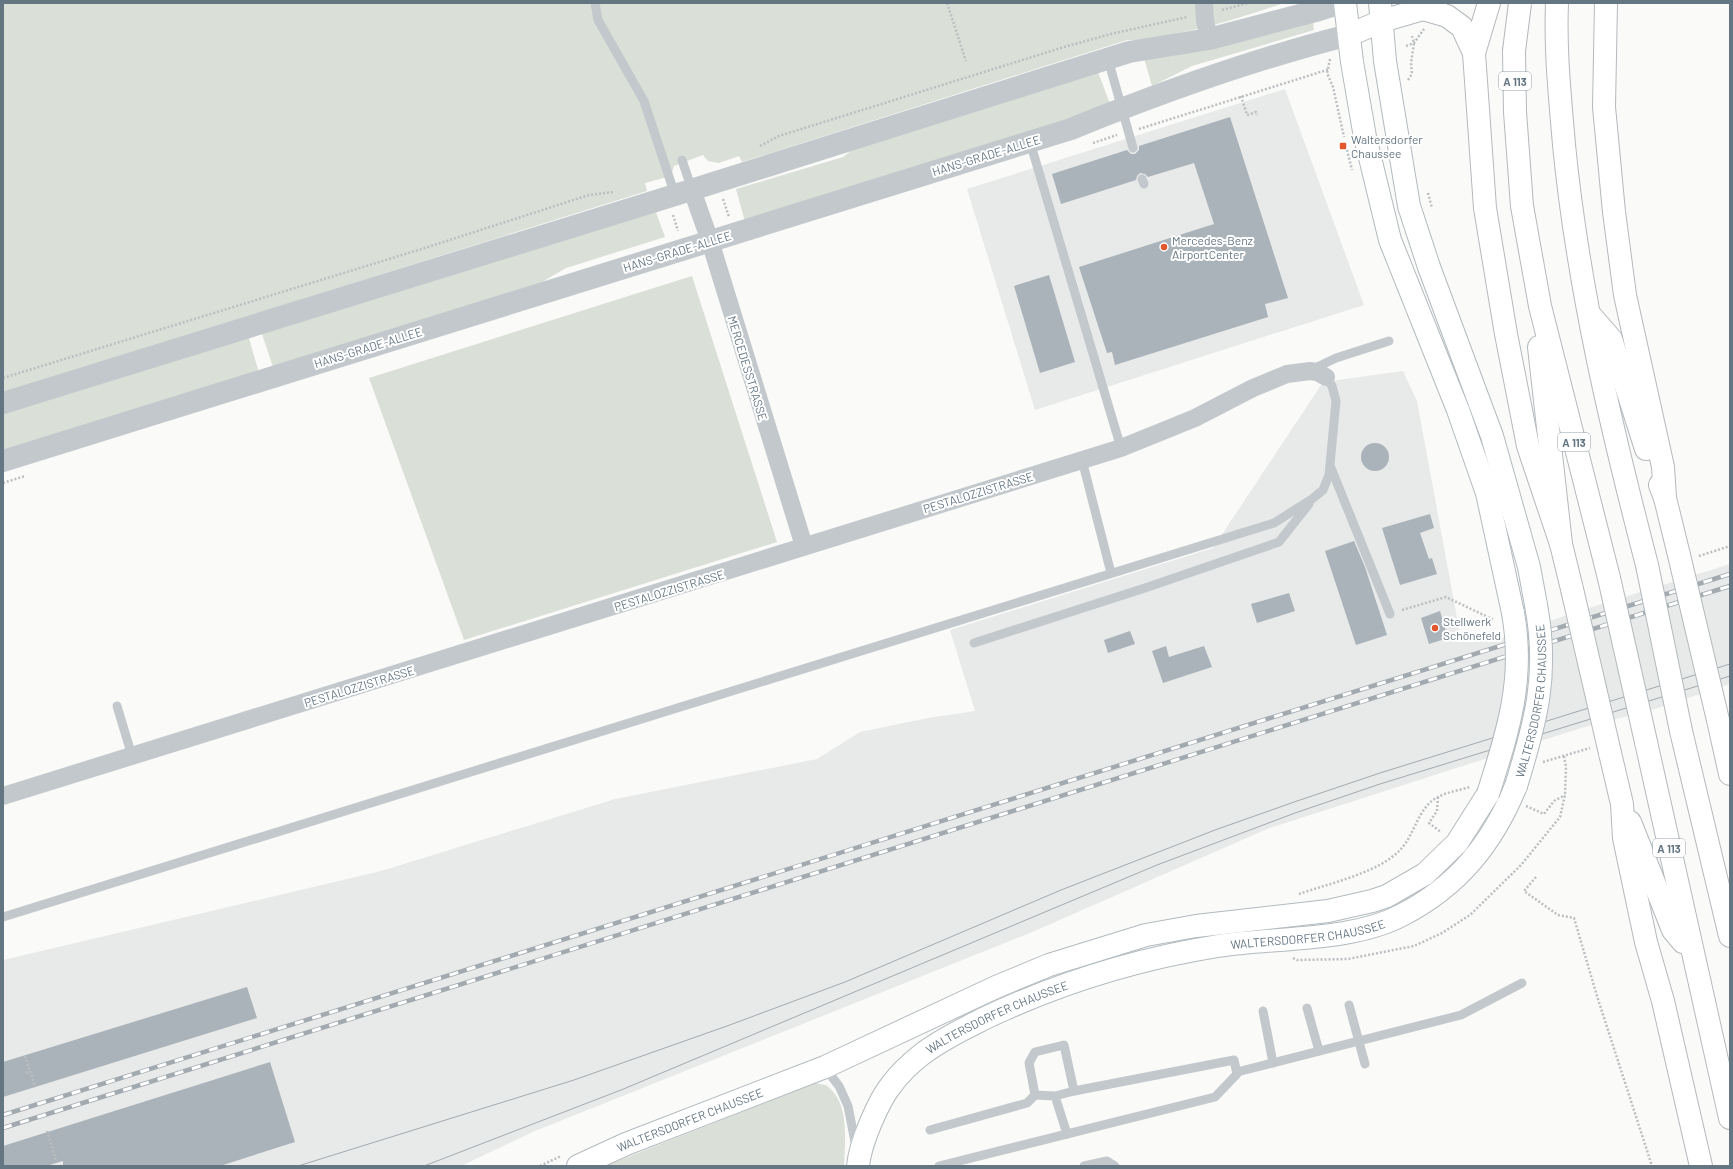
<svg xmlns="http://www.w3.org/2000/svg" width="1733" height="1169" viewBox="0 0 1733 1169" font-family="Barlow,sans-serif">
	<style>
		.built { fill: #e8e9e9 }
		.green { fill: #dadfd7 }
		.building { fill: #aab3b9 }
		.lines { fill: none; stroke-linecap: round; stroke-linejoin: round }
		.secondary-casing { stroke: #b3babf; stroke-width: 24 }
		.motorway-casing { stroke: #b4b9bd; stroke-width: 24 }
		.path { stroke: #bbbfc2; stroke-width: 2.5; stroke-dasharray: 2 2; stroke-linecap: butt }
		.service { stroke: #c3c8cc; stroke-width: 9 }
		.minor { stroke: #c3c8cc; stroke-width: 18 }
		.tertiary { stroke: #c3c8cc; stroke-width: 22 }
		.secondary { stroke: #fff; stroke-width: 22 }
		.motorway { stroke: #fff; stroke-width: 22 }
		.tram { stroke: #a2aab0; stroke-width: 1 }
		.rail-casing { stroke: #a2aab0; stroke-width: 4.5 }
		.rail { stroke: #fff; stroke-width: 3; stroke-dasharray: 9; stroke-linecap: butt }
		.secondary-bridge-casing { stroke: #b3babf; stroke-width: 24; stroke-linecap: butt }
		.motorway-bridge-casing { stroke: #b4b9bd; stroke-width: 24; stroke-linecap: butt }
		.secondary-bridge { stroke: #fff; stroke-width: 22 }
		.motorway-bridge { stroke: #fff; stroke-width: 22 }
		.poi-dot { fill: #e4572e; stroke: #fff; stroke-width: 1.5 }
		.labels { text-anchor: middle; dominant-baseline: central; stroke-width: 4; stroke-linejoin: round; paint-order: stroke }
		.shield { fill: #fff; stroke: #939fa8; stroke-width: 1 }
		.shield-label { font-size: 11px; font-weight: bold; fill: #657683 }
		.poi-label { font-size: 12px; fill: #657683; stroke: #fff; text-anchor: start }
		.street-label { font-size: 12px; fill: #657683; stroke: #fff }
	</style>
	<rect width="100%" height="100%" fill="#fafaf8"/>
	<!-- built -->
	<g class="built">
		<path d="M1285,89L1364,305L1035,410L967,189Z"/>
		<path d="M1403,371L1417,401L1460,634L1490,642L1570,614L1730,564V684L1655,709L1581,728L1267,829L1030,933L535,1131L461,1166H3V960L381,871L615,799L817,759L860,732L928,718L975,711L950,630L1213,548L1323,382Z"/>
	</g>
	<!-- green -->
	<g class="green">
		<path d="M3,3H1284C1246,16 1208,28 1169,35C1155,38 1141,41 1127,40L742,162L739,156L719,163L708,161L703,155L674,166L671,176L645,183L647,191L3,393Z"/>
		<path d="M1313,21L1314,30L1192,66L1152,86L1144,58Z"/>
		<path d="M1098,72L1110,104L1098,109L745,222L736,189L843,157L860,144Z"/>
		<path d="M654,207L665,237L566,268L537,285L273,367L261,331Z"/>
		<path d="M692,276L777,542L464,640L369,378Z"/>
		<path d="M248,335L259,373L3,453V412Z"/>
		<path d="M815,1083C818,1084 824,1084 827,1086C850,1103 845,1141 844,1166H605Z"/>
	</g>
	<!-- building -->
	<g class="building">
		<path d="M1230,117L1288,298L1265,304L1268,317L1115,365L1112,352L1107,353L1079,267L1214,224L1194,163L1148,177L1145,174L1140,173L1137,176L1136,180L1061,204L1052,174L1127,150L1131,154H1135L1139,150V146Z"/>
		<path d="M1049,275L1075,362L1040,373L1014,286Z"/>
		<circle cx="1375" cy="457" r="14"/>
		<path d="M1430,514L1434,528L1420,533L1429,559L1432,558L1437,574L1400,585L1382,528Z"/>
		<path d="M1354,541L1365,567L1387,635L1356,645L1325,551Z"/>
		<path d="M1289,593L1295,611L1257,623L1251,604Z"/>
		<path d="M1440,611L1448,638L1429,644L1421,618Z"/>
		<path d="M1130,631L1135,644L1108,653L1104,640Z"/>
		<path d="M1166,646L1169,657L1204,646L1212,667L1163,683L1152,651Z"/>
		<path d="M247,987L257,1018L3,1097V1062Z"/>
		<path d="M270,1062L295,1142L220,1166H63V1161L46,1166H3V1146Z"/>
	</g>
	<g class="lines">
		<!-- secondary casing -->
		<g class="secondary-casing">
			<g id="secondary">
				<path d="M1345,3L1352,62L1365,137L1390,240L1458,410L1487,493L1513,613"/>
				<path d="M1380,3L1385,61L1409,206L1429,267L1492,436L1529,567L1536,605"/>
				<path d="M1349,35L1382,21L1423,9L1436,3"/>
				<path id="s1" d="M578,1166L626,1144L825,1067L996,987L1049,965L1146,935L1196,926L1328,911L1372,901L1387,896L1425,874L1457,843L1488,794"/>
				<path id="s2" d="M858,1166C860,1144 878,1101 892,1084C900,1073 911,1063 921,1055C940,1040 960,1031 981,1020C1056,984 1136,959 1218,946C1275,937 1351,942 1402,915C1458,886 1492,844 1516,786"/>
			</g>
		</g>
		<!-- motorway casing -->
		<g class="motorway-casing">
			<g id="motorway">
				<path d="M1557,3C1555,52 1560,96 1564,145C1578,287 1611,427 1647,565"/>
				<path d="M1606,3L1604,107L1614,212L1625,295L1663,467L1665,498"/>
				<path d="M1423,9L1447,16L1462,27L1474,53L1485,208L1506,334L1528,446L1561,544"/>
				<path d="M1514,51L1515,112L1522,206L1540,306L1609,578"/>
				<path d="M1474,53L1489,3"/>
				<path d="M1591,316L1611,339L1646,449"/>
				<path d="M1539,347L1561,544L1572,589"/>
				<path d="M1660,485L1665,498L1679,555"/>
				<path d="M1718,720L1730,774"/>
				<path d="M1681,731L1730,936"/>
				<path d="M1646,742L1730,1118"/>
				<path d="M1610,753L1622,804L1624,838L1646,942L1663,1001L1701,1166"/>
				<path d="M1630,822L1673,930L1683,942"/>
			</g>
		</g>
		<!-- path -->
		<g class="path">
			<path d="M947,3L966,61"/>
			<path d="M1222,10L1248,3"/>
			<path d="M1406,46L1414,43L1424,29"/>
			<path d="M1330,59L1327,73L1333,87L1344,137"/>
			<path d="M1408,80L1412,74L1411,63L1414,43L1412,36"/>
			<path d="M1241,96L1247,115L1256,112L1257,115"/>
			<path d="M1139,129L1330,69"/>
			<path d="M1093,143L1117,135"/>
			<path d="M760,146L779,136L1064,47L1111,34L1187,17"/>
			<path d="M1346,146L1352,170"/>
			<path d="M1428,193L1432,208"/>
			<path d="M723,199L729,217"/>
			<path d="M673,215L678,231"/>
			<path d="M3,378L428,247L589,195L614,192"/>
			<path d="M3,483L25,476"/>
			<path d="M1699,556L1730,546"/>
			<path d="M1402,610L1446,597L1494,620"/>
			<path d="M1543,762L1590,748"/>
			<path d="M1438,797L1437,811L1429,823L1441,832"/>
			<path d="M1526,806L1544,814L1554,801L1565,795"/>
			<path d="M1536,877L1524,891L1558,915L1574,918L1597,996L1652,1166"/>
			<path d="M1299,894C1330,883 1379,873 1401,849C1415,834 1418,807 1438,797C1447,792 1460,790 1470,787"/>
			<path d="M1293,958L1297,960L1348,959L1414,946L1442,933L1470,915L1521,865L1560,817L1565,795L1566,767L1564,756"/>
			<path d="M25,1056L35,1087"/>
			<path d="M26,1073L30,1072"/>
			<path d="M47,1131L56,1161"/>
			<path d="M540,1166L561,1156"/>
		</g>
		<!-- service -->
		<g class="service">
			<path d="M595,3L598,20L644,101L675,195"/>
			<path d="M1108,59L1133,148"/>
			<path d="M1030,142L1121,448"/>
			<path d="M682,160L692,190"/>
			<path d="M1142,179L1144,184"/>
			<path d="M1311,370L1336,358L1389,341"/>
			<path d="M1082,460L1111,573"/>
			<path d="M1331,468L1390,614"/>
			<path d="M974,643L1145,588L1279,542L1309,504"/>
			<path d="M117,706L132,756"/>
			<path d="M3,917L1274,523L1312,499L1323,490L1329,475L1336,401L1332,386L1326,377"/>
			<path d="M1349,1005L1365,1064"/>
			<path d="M1307,1008L1319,1051"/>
			<path d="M1263,1011L1273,1063"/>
			<path d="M825,1068L839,1086L848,1106L856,1147"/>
			<path d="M1237,1072L1461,1015L1522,983"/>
			<path d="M1055,1096L1035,1095L1029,1063L1035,1052L1064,1045L1074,1091L1055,1096L1067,1134"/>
			<path d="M930,1130L1027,1103L1035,1095"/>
			<path d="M939,1166L1215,1097L1237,1074L1234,1060L1074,1091"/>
			<path d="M1084,1166L1107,1161L1115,1166"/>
		</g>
		<!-- minor -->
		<g class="minor">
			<path d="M1204,3L1205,20L1209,39"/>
			<path d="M692,190L710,241L804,546"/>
			<path d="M3,796L1121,448L1195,418L1253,388L1287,374L1310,371L1317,372L1326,377"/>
		</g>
		<!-- tertiary -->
		<g class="tertiary">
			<path d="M3,403L675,195L1129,52L1209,39L1319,10L1341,3"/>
			<path d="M3,461L1071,129C1162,92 1254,59 1349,35"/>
		</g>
		<!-- secondary -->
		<use href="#secondary" class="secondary"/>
		<!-- motorway -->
		<use href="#motorway" class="motorway"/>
		<!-- tram -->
		<g class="tram">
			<path d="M298,1166L574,1080L727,1026L845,982L1061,890L1215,830L1297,801L1380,773L1730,664"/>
			<path d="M424,1166L621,1090L1157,865L1295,813L1380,784L1730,676"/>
		</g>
		<!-- rail casing -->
		<g class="rail-casing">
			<g id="rail">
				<path d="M3,1115L1730,574"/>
				<path d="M3,1128L1730,586"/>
			</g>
		</g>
		<!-- rail -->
		<use href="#rail" class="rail"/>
		<!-- secondary-bridge casing -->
		<g class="secondary-bridge-casing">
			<g id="secondary-bridge">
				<path id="s3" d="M1516,786C1536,721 1549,674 1536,605"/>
				<path d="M1488,794C1508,731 1525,680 1513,613"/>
			</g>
		</g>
		<!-- motorway-bridge casing -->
		<g class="motorway-bridge-casing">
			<g id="motorway-bridge">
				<path d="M1514,51L1520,3"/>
				<path d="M1679,555L1718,720"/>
				<path d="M1647,565L1681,731"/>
				<path d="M1609,578L1646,742"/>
				<path d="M1572,589L1610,753"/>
			</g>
		</g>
		<!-- secondary-bridge -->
		<use href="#secondary-bridge" class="secondary-bridge"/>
		<!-- motorway-bridge -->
		<use href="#motorway-bridge" class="motorway-bridge"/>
	</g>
	<!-- markers -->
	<g class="poi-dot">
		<rect x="1339" y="142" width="8" height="8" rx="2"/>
		<circle cx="1164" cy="247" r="4"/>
		<circle cx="1435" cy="628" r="4"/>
	</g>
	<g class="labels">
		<!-- shield labels -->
		<g class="shield">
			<rect x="1499" y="72" width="32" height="18" rx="3"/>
			<rect x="1558" y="433" width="32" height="18" rx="3"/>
			<rect x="1653" y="839" width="32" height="18" rx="3"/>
		</g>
		<g class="shield-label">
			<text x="1515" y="81">A 113</text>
			<text x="1574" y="442">A 113</text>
			<text x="1669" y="848">A 113</text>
		</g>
		<!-- poi labels -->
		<g class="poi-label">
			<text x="1351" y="139">Waltersdorfer<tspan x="1351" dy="14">Chaussee</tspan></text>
			<text x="1172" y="240">Mercedes-Benz<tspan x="1172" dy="14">AirportCenter</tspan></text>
			<text x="1443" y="621">Stellwerk<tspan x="1443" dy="14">Schönefeld</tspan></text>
		</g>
		<!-- street labels -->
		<g class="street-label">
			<text transform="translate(986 155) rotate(-17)">HANS-GRADE-ALLEE</text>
			<text transform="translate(677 251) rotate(-17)">HANS-GRADE-ALLEE</text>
			<text transform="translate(368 347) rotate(-17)">HANS-GRADE-ALLEE</text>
			<text transform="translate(748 368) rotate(73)">MERCEDESSTRASSE</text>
			<text transform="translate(978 492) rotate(-17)">PESTALOZZISTRASSE</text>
			<text transform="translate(669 590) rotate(-17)">PESTALOZZISTRASSE</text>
			<text transform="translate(359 686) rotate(-17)">PESTALOZZISTRASSE</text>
			<text stroke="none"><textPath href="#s3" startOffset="87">WALTERSDORFER CHAUSSEE</textPath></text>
			<text stroke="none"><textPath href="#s2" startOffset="540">WALTERSDORFER CHAUSSEE</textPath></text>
			<text stroke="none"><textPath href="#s2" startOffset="216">WALTERSDORFER CHAUSSEE</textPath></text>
			<text stroke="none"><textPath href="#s1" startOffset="121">WALTERSDORFER CHAUSSEE</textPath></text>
		</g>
	</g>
	<!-- border -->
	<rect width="1733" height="1169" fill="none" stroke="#657683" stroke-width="8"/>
</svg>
